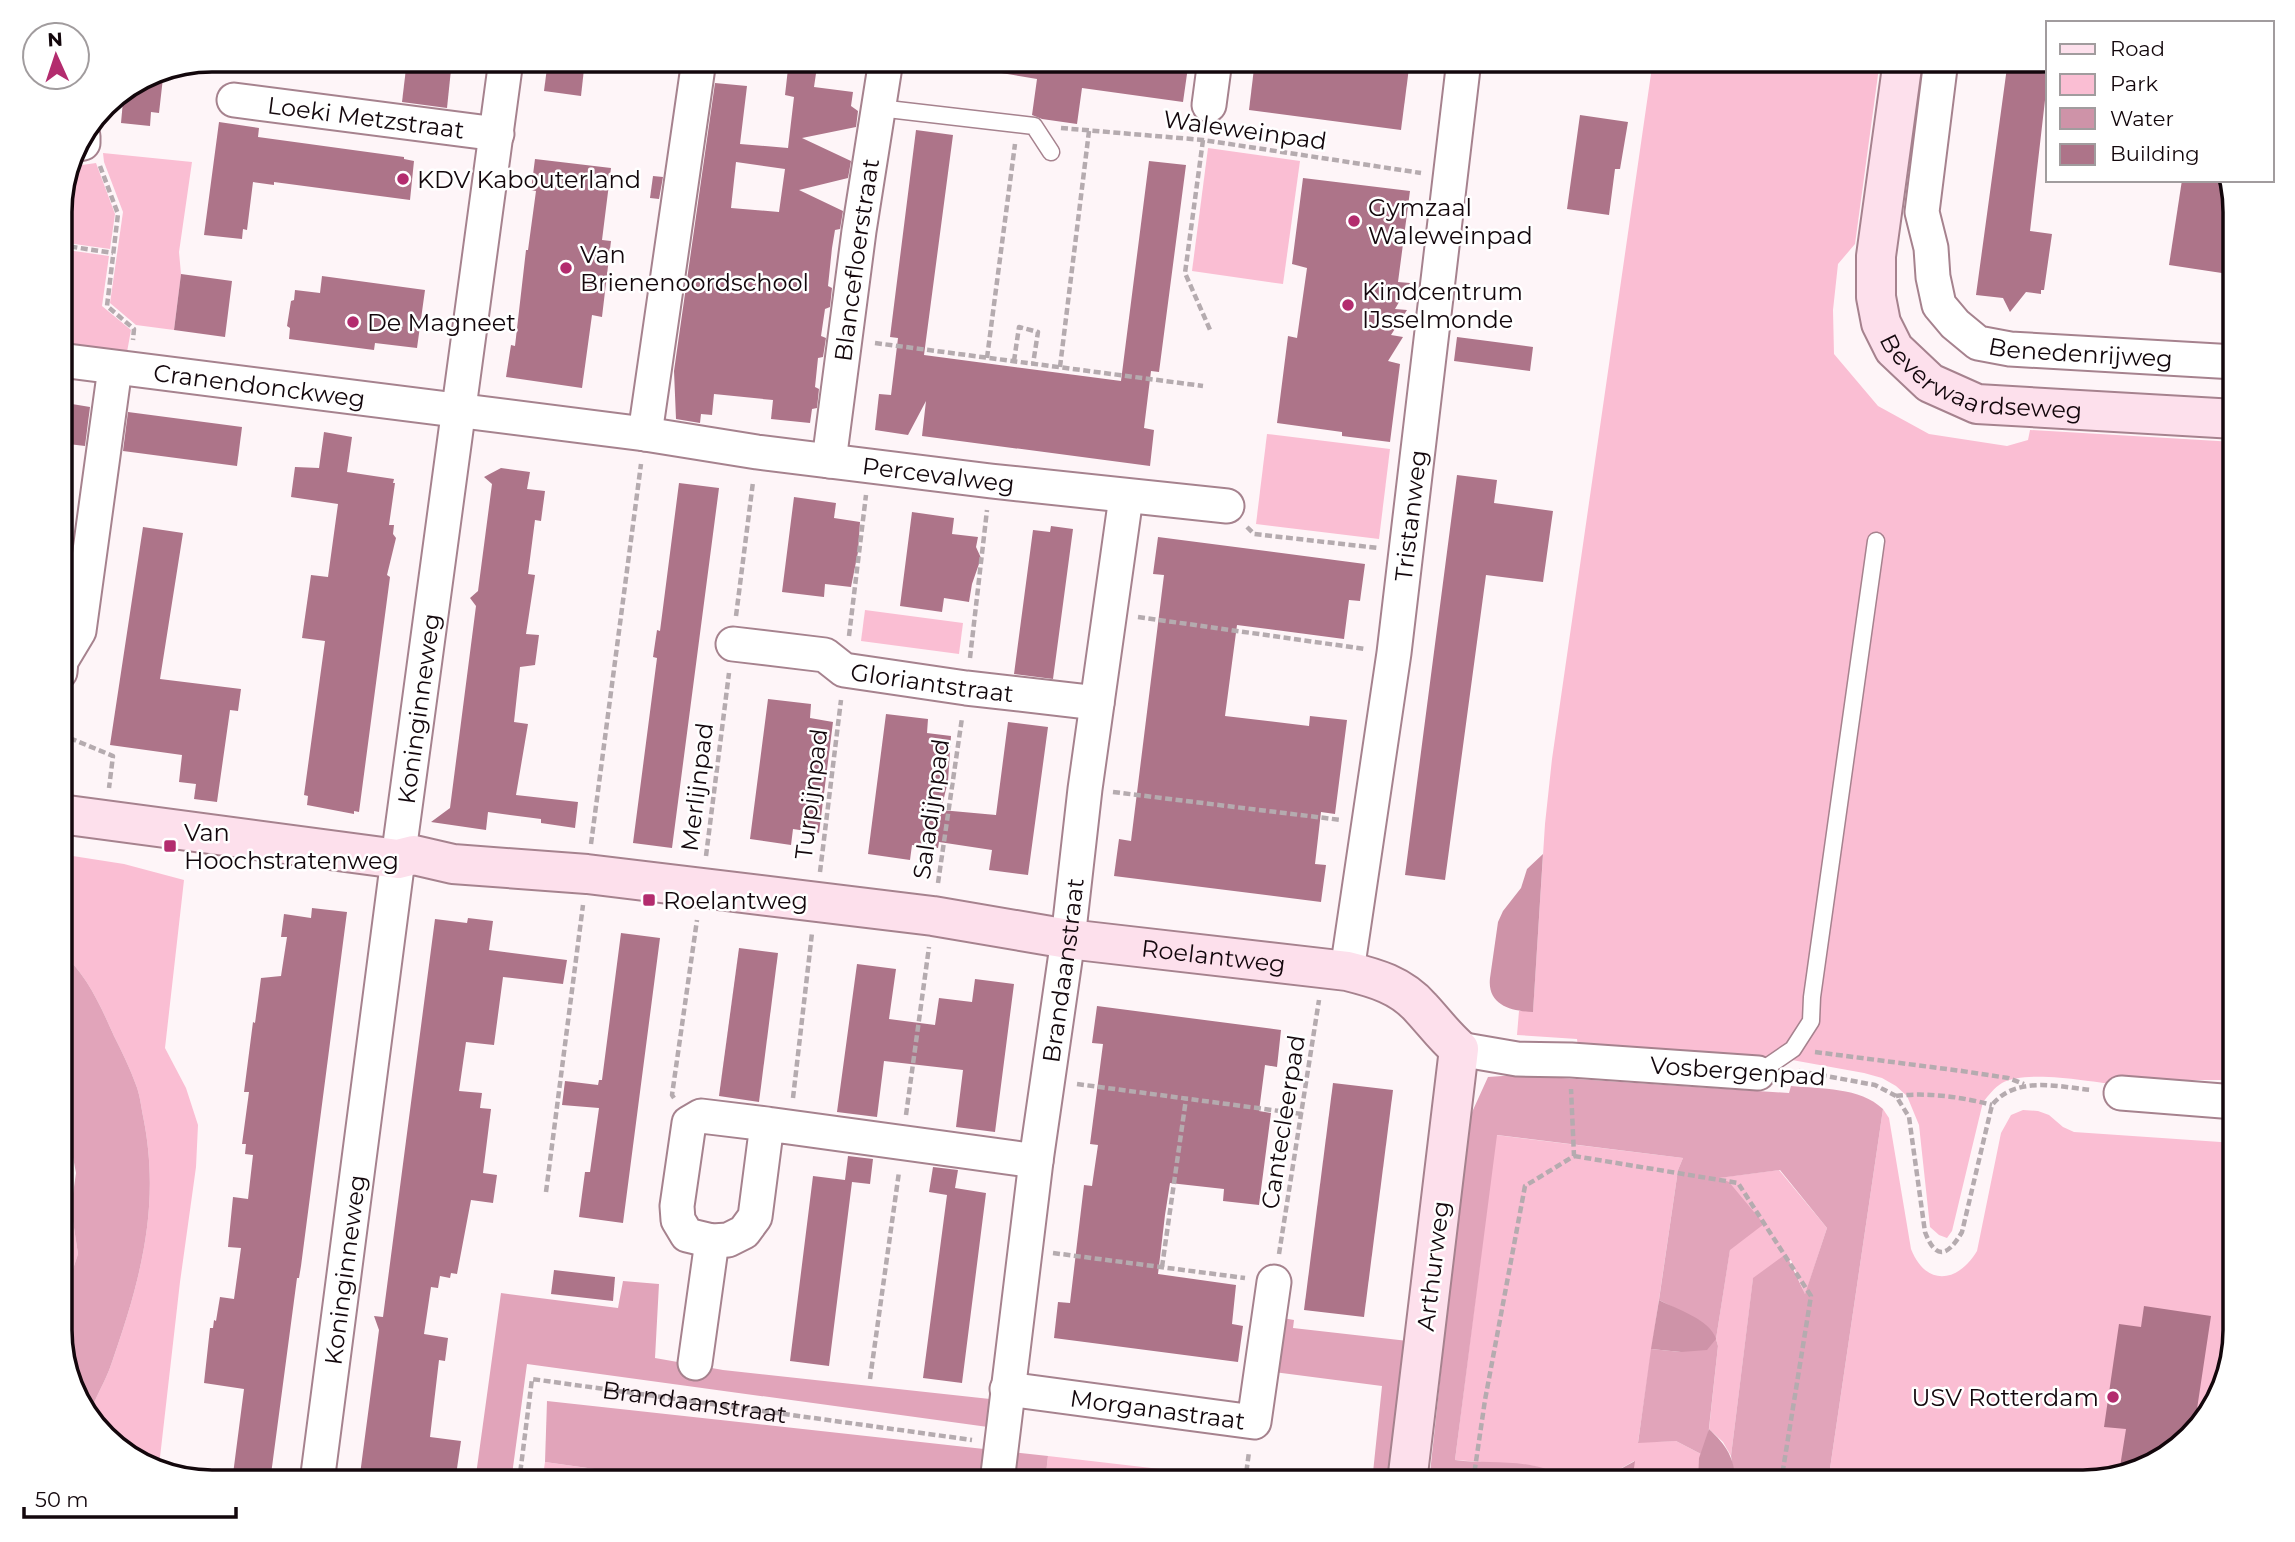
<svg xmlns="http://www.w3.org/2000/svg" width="2295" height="1542" viewBox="0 0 2295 1542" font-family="Montserrat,sans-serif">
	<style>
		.green { fill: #fabed3 }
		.forest { fill: #e1a4ba }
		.water { fill: #ce93a8 }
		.building { fill: #ad7489; fill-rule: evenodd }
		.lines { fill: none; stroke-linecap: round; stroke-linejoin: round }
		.lane-casing { stroke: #a6828e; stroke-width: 19 }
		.street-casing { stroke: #a6828e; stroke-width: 37 }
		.secondary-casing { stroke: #a6828e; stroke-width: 42 }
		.path { stroke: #b5abaf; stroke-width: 4.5; stroke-dasharray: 7 3.5; stroke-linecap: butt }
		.lane { stroke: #fff; stroke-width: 16 }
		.street { stroke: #fff; stroke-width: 33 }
		.secondary { stroke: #fde0ec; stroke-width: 38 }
		.poi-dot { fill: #b32c6e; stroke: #fff; stroke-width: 2.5 }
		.labels { text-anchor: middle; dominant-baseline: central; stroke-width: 5; stroke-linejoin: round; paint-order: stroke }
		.street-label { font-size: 24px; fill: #13070c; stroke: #fff }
		.poi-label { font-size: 24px; fill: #13070c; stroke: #fff; text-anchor: start }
		.rim { fill: none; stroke: #13070c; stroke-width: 3.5 }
	</style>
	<rect width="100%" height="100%" fill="#fef5f8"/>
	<!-- green -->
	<g class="green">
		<path d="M1653,60H1880L1855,244L1838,264L1833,310L1834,354L1878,406L1929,434L2007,446L2028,440L2030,430L2235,442V1080H2135L2121,1085C2091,1082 2027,1069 2002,1083C1994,1088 1989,1095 1983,1102L1952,1231L1947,1238L1939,1235L1930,1227L1919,1125L1907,1096L1896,1086L1882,1078L1864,1073L1792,1060L1578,1047L1577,1039L1517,1035L1519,1011H1533L1545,824L1552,759Z"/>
		<path d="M1208,148L1300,161L1283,284L1192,271Z"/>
		<path d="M103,153L192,162L179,252L181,274L174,330L136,325L110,303L123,212L104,162Z"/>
		<path d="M96,163L115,214L110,249L60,242V202L68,167Z"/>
		<path d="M60,249L109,256L102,306L131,330L127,352L60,344Z"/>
		<path d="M1267,434L1390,449L1379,539L1256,524Z"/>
		<path d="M865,610L963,623L959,654L861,641Z"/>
		<path d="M60,854L124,864L184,880L165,1048L186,1088L198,1125L196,1167L180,1282L159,1466L127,1457L89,1416C95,1397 106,1381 112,1362C141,1279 161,1204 143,1116C141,1106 140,1095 136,1085C130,1068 122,1052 114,1036C101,1007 86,972 60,952Z"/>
		<path d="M1883,1109L1889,1118L1911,1249C1926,1287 1958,1283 1977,1251L2001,1133L2011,1115L2023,1110L2038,1111L2049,1115L2063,1127L2074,1132L2235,1143V1331L2210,1415L2159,1462L2084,1482H1828Z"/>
		<path d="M1496,1135L1683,1158L1678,1170L1638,1442L1676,1441L1701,1454L1698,1482H1632L1634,1461L1597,1482H1568L1535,1466L1455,1460Z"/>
		<path d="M1779,1170L1827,1228L1805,1295L1791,1260L1753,1279L1731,1456L1723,1442L1709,1429L1718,1346L1716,1339L1730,1249L1717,1178Z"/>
		<path d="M71,1208L78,1254L60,1308V1251L68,1226Z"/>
		<path d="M1048,1456L1203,1474L1200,1482H1045Z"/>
		<path d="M545,1462L686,1482H542Z"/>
	</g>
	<!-- forest -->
	<g class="forest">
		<path d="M60,952C86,972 101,1007 114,1036C122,1052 130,1068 136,1085C140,1095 141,1106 143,1116C161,1204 141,1279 112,1362C106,1381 95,1397 89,1416L80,1406L60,1340V1308L78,1254L71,1208L76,1173L60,1089Z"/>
		<path d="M1517,1075L1789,1093L1791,1086C1821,1089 1860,1087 1883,1109L1828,1482H1735L1731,1456L1753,1278L1786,1254L1805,1294L1827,1228L1780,1170L1719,1178L1729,1182L1764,1224L1730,1250L1716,1339L1718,1346L1708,1437L1701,1454L1676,1441L1638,1443L1651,1349L1681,1352L1700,1321L1659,1300L1678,1170L1683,1158L1497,1135L1455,1460C1491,1465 1540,1456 1568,1482H1429L1468,1121L1488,1077Z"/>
		<path d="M623,1281L659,1284L655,1358L723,1370L990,1399L988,1427L527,1364L511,1482H475L501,1293L618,1308Z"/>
		<path d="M1271,1316L1294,1320L1293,1328L1408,1341L1390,1482H1372L1382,1386L1266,1371Z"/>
		<path d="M547,1401L1048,1456L1045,1482H687L545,1462Z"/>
		<path d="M1203,1474L1238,1476L1237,1482H1200Z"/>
	</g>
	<!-- water -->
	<g class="water">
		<path d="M1543,854L1533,1012C1511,1011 1487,1005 1490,978L1498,922L1503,911L1521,888L1527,869Z"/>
		<path d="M1659,1300C1676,1309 1710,1319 1716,1339L1707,1350L1681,1352L1651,1349Z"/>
		<path d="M1709,1429C1726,1445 1735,1458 1735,1482H1698L1699,1458Z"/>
		<path d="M1635,1461L1632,1482H1597Z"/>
	</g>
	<!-- building -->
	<g class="building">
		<path d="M407,60H452L447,108L402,102Z"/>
		<path d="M548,60H585L581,96L544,91Z"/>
		<path d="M789,60H818L814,87L853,92L851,106L858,111L856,127L802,138L851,161L848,178L799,190L843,211L840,229L835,230L832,248L828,286L832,288L830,307L825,309L821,336L826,338L823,357L818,358L815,387L819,389L817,408L812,409L810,423L771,419L773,400L714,394L712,415L701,414L700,423L676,419L674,371L715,83L747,86L740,144L788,148L794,97L785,95ZM736,162L785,169L779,212L731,208Z"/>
		<path d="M996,60H1189L1183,102L1082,88L1077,124L1042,119L1032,115L1037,79L995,72Z"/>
		<path d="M1255,60H1410L1401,130L1249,110Z"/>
		<path d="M2008,60H2034L2033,72L2048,74L2030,231L2052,234L2044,290H2041V294L2026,292L2010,312L2003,298L1976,295Z"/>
		<path d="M164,69L159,113L151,112L150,126L121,123L124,90L154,71Z"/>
		<path d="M1580,115L1628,122L1620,169H1615L1609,215L1567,209Z"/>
		<path d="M219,122L259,128L258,137L404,157V159L414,161L410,200L274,182V185L253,182L247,230L243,229L242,239L204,235Z"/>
		<path d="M916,130L953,135L924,355L1022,368L1121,381L1149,161L1186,165L1159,372L1151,371L1144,428L1154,430L1150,466L922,436L926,401L908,435L875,430L879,394L891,395L898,338L890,337Z"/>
		<path d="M535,159L611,168L602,240L611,241L602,317L592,315L582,388L506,377L511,345L515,346L526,250H528L536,191L531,190Z"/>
		<path d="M653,176L663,177L659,199L650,198Z"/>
		<path d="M1303,178L1410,191L1398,282L1410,283L1395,309L1407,310L1391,335L1403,337L1388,361L1400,364L1390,442L1342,436V432L1277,423L1288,336L1297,338L1307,268L1292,264Z"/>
		<path d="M2182,180H2227L2235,211V275L2169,265Z"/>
		<path d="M181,274L232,281L225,337L174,330Z"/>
		<path d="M322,276L425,290L417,348L375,343L374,350L289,339L290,328L287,326L291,301L294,300L295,290L320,293Z"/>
		<path d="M1457,337L1533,347L1530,371L1454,361Z"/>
		<path d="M60,402L90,407L85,446L60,443Z"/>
		<path d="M128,412L242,427L237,466L123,451Z"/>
		<path d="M324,432L352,437L347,472L394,479L393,483H395L389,525H394L393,534L396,538L387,575L390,577L359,812L354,811V814L307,805L308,796L304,795L325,641L302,638L311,575L328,577L338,504L291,497L295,467L319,468Z"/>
		<path d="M501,468L530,472L527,489L545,491L541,521L535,520L528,574L535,575L526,634L539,635L535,665L520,667L514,722L528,724L516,795L578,802L575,828L541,823V819L488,812L486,830L431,822L450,808L476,606L470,598L478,591L492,484L484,477Z"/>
		<path d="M1457,475L1497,480L1494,503L1553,511L1543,582L1486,575L1445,880L1405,875Z"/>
		<path d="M679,483L719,488L672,848L633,843L657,658L653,657L657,630L660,631Z"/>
		<path d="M794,497L836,503L834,518L860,522L858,552L851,587L825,584L824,597L782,592Z"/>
		<path d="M912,512L954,518L952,534L978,537L976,547L981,558L972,584L969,602L944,598L942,612L900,606Z"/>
		<path d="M1051,526L1073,529L1053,679L1014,674L1033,530L1050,532Z"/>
		<path d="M143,527L183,533L160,679L241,689L238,711L230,710L217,802L194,799L196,784L179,782L182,755L110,745Z"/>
		<path d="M1158,537L1365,564L1360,601L1349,600L1344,639L1237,625L1225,716L1309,726L1310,716L1347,720L1335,814L1321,812L1315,864L1326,865L1321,902L1114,876L1119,839L1131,841L1164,575L1153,574Z"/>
		<path d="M768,699L811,704L810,718L833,722L819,833L793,829L791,845L750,839Z"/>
		<path d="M886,714L928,719L927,733L951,736L948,781L941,810L996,815L1008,722L1048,727L1028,875L989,870L992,850L939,842L938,848L912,845L910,860L868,854Z"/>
		<path d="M312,908L347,912L301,1266L299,1278H297L270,1482H232L244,1389L204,1383L210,1328H213L214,1320L216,1321L220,1297L234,1299L241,1248L228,1247L233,1197L248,1199L253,1155L245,1154L246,1144H242L249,1092H244L253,1022L255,1023L261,978L281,976L287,937H281L284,914L311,918Z"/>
		<path d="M468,918L493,921L489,950L567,960L563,984L503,977L494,1045L466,1042L459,1091L482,1093L480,1108L491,1109L483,1173L497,1175L493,1203L471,1200L457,1274L451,1273L450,1278L440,1276L438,1288L431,1287L424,1334L448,1338L445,1361L439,1360L430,1437L461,1441L455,1482H359L379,1330L374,1316L383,1317L435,919L467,923Z"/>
		<path d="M621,933L660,938L623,1223L579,1217L585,1172H590L599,1108L562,1105L565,1081L598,1085L599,1080H602Z"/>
		<path d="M739,948L778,953L759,1102L719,1096Z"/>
		<path d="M857,964L896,969L889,1019L935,1025L939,998L972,1002L975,979L1014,984L995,1132L956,1127L963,1070L884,1061L877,1117L837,1112Z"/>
		<path d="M1097,1006L1281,1030L1277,1067L1265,1065L1259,1111L1271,1113L1259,1205L1223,1201L1224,1189L1170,1183L1165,1215L1158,1274L1236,1285L1232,1324L1243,1326L1238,1362L1054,1338L1058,1302L1070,1303L1084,1185L1092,1186L1098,1145L1090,1144L1103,1044L1092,1043Z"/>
		<path d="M1333,1083L1393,1090L1364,1317L1304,1310Z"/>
		<path d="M848,1156L873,1159L870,1184L852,1182L829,1366L790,1361L813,1176L845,1180Z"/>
		<path d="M933,1167L958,1170L955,1188L986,1193L962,1383L923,1378L947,1195L929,1192Z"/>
		<path d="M554,1270L615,1277L613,1301L551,1294Z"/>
		<path d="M2144,1306L2211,1316L2194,1429L2159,1462L2119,1473L2126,1429L2104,1427L2119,1324L2141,1327Z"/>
	</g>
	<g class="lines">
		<!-- lane casing -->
		<g class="lane-casing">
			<g id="lane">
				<path d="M879,108L1034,126L1051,152"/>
				<path d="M1758,1073L1793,1049L1811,1021L1812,997L1876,541"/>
			</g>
		</g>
		<!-- street casing -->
		<g class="street-casing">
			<g id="street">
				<path id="s2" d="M1941,60L1922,212L1931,248L1933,277L1939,305L1955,324L1978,343L2010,349L2235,362"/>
				<path id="s3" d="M234,100L497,134"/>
				<path d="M1209,105L1215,60"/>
				<path d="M78,144L83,143V136"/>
				<path id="s4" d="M60,360L645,434L757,452L991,481L1227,506"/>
				<path d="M645,434L699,60"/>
				<path id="s5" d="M829,461L859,231L886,60"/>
				<path id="s6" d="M733,644L825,655L844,670L966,688L1097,703"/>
				<path d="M60,672L61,661L79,631L115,368"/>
				<path id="s7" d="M1347,971L1394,653L1464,60"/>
				<path d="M1459,1049L1517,1059L1571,1060L1758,1073"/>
				<path d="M2121,1093L2235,1102"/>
				<path d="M767,1124L701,1116L689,1123L677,1206L678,1220L687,1235L712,1241L728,1240L744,1232L755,1217L767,1124L1036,1161"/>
				<path d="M695,1363L712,1241"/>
				<path id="s8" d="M1007,1389L1254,1422L1274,1282"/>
				<path id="s9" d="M317,1482L398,859L506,60"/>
				<path id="s10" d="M997,1482L1036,1161L1068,939L1085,789L1126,497"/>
			</g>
		</g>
		<!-- secondary casing -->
		<g class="secondary-casing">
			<g id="secondary">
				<path id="s11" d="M1903,60L1876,256V297L1881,323L1894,349L1930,383L1977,404L2235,419"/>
				<path id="s12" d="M60,814L398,859L414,855L453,864L587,874L933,916L1068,939L1347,971C1375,978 1401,985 1421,1008C1434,1022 1444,1036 1459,1049L1407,1482"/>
			</g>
		</g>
		<!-- path -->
		<g class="path">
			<path d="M1061,128L1203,140L1421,173"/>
			<path d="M1203,140L1185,273L1211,332"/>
			<path d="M100,166L118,214L107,306L134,329L133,340"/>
			<path d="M60,245L113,253"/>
			<path d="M875,343L1203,386"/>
			<path d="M987,358L1015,144"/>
			<path d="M1014,361L1019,327L1038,332L1033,364"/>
			<path d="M1060,367L1089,131"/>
			<path d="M1247,527L1254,534L1378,548"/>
			<path d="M736,616L753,482"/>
			<path d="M1138,617L1365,649"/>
			<path d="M849,636L866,495"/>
			<path d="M970,658L987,510"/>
			<path d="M60,734L113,756L109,788"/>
			<path d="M1113,792L1341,820"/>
			<path d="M591,844L641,464"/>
			<path d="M706,856L729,673"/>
			<path d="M820,872L841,700"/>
			<path d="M938,883L962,718"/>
			<path d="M1815,1052L1962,1071L2008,1078L2024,1084"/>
			<path d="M1799,1071L1875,1085L1896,1096L1909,1117L1925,1232C1936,1261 1948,1256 1962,1232L1992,1105C2016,1075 2059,1087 2092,1090"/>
			<path d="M1077,1084L1302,1114"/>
			<path d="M1896,1096C1927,1092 1962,1097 1992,1105"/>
			<path d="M674,1098L672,1095L697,920"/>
			<path d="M793,1098L812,933"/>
			<path d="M906,1115L929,947"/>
			<path d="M1574,1156L1738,1183L1811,1296L1781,1482"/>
			<path d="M546,1192L583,905"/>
			<path d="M1053,1253L1245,1278"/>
			<path d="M1279,1254L1319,1000"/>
			<path d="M1162,1267L1186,1099"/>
			<path d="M870,1379L899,1172"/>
			<path id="s1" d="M519,1482L532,1379L972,1440"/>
			<path d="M1245,1482L1249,1452"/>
			<path d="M1473,1482L1485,1400L1525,1186L1574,1156L1571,1089"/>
		</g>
		<!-- lane -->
		<use href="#lane" class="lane"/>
		<!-- street -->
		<use href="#street" class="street"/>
		<!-- secondary -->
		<use href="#secondary" class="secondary"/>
	</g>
	<!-- markers -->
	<g class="poi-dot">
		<circle cx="403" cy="179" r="7"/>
		<circle cx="1354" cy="221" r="7"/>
		<circle cx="566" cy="268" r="7"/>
		<circle cx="1348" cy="305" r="7"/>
		<circle cx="353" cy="322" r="7"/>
		<rect x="163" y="839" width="14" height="14" rx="3.5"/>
		<rect x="642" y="893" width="14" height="14" rx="3.5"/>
		<circle cx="2113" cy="1397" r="7"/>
	</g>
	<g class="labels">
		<!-- street labels -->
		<g class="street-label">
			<text stroke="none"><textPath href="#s3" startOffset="133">Loeki Metzstraat</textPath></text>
			<text transform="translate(1245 130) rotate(8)">Waleweinpad</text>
			<text stroke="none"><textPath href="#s5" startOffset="203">Blancefloerstraat</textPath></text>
			<text stroke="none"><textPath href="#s2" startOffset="406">Benedenrijweg</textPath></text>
			<text stroke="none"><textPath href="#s11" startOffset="390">Beverwaardseweg</textPath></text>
			<text stroke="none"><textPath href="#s4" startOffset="201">Cranendonckweg</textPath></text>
			<text stroke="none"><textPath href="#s4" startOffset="886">Percevalweg</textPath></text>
			<text stroke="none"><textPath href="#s7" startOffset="460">Tristanweg</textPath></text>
			<text stroke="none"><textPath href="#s6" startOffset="206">Gloriantstraat</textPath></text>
			<text stroke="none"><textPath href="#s9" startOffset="780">Koninginneweg</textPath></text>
			<text transform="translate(697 787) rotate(-83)">Merlijnpad</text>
			<text transform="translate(811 794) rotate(-83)">Turpijnpad</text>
			<text transform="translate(931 809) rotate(-82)">Saladijnpad</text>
			<text stroke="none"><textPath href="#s12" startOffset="1164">Roelantweg</textPath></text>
			<text stroke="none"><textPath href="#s10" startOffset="516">Brandaanstraat</textPath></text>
			<text transform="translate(1738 1071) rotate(4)">Vosbergenpad</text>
			<text transform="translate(1283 1122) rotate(-81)">Cantecleerpad</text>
			<text transform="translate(1433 1266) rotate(-83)">Arthurweg</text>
			<text stroke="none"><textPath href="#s9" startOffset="214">Koninginneweg</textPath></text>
			<text stroke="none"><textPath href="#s1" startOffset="268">Brandaanstraat</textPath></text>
			<text stroke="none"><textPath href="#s8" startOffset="152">Morganastraat</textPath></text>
		</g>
		<!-- poi labels -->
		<g class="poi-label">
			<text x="417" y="179">KDV Kabouterland</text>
			<text x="1368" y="207">Gymzaal<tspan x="1368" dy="28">Waleweinpad</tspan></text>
			<text x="580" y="254">Van<tspan x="580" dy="28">Brienenoordschool</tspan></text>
			<text x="1362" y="291">Kindcentrum<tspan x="1362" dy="28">IJsselmonde</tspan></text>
			<text x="367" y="322">De Magneet</text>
			<text x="184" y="832">Van<tspan x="184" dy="28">Hoochstratenweg</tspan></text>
			<text x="663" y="900">Roelantweg</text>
			<text x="2099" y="1397" text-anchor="end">USV Rotterdam</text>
		</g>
	</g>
	<!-- crop -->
	<path d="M0 0H2295V1542H0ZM212 72H2083A140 140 0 0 1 2223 212V1330A140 140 0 0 1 2083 1470H212A140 140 0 0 1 72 1330V212A140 140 0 0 1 212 72Z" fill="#fff" fill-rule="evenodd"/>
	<path class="rim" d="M212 72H2083A140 140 0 0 1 2223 212V1330A140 140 0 0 1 2083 1470H212A140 140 0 0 1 72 1330V212A140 140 0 0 1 212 72Z"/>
	<!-- legend -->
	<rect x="2046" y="21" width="228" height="161" fill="#ffffff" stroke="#a19c9e" stroke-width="2"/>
	<rect x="2060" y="44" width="35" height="10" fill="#fde0ec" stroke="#a19c9e" stroke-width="2"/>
	<text x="2110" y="56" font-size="21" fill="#13070c">Road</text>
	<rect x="2060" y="74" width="35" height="21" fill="#fabed3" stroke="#a19c9e" stroke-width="2"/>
	<text x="2110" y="91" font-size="21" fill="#13070c">Park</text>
	<rect x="2060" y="108" width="35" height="21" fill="#ce93a8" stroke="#a19c9e" stroke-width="2"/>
	<text x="2110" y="126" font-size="21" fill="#13070c">Water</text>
	<rect x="2060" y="144" width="35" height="21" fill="#ad7489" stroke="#a19c9e" stroke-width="2"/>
	<text x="2110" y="161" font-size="21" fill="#13070c">Building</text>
	<!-- north arrow -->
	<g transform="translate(56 56) rotate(357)"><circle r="33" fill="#ffffff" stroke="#a19c9e" stroke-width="2"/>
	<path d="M0-5L12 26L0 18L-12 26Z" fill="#b32c6e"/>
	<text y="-10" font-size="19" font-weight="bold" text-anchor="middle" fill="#13070c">N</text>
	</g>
	<!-- scale -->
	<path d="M24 1507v10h212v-10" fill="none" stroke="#13070c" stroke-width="3.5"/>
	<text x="35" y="1507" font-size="21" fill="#13070c" stroke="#ffffff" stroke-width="5" paint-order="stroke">50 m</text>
</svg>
